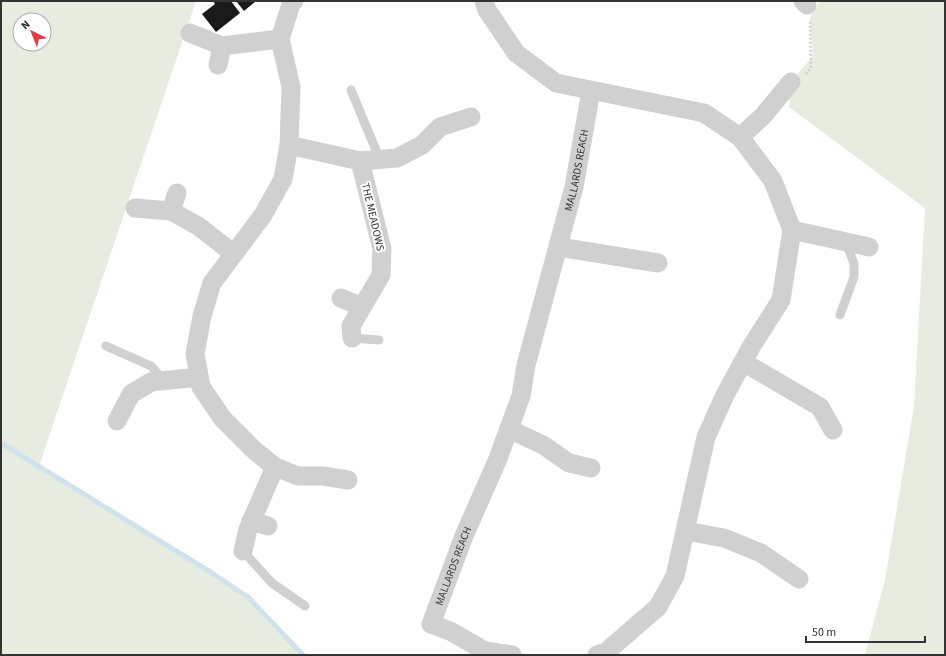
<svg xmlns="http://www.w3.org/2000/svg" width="946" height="656" viewBox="0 0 946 656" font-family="'Source Sans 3',sans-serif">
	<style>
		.green { fill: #e6ecdf; fill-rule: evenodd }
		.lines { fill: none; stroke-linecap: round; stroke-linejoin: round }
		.stream { stroke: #cfe2ee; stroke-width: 5 }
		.building { fill: #1a1a1a }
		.path { stroke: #cdcdcd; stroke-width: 2.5; stroke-dasharray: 2 2; stroke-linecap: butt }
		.service { stroke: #d0d0d0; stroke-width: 9 }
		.minor { stroke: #d0d0d0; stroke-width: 19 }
		.labels { text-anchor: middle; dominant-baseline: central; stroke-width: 4; stroke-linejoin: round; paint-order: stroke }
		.street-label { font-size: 11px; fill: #333; stroke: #fff }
	</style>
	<rect width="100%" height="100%" fill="#fff"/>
	<!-- green -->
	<g class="green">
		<path d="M1,1H196L39,466L212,573L248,597L303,655H1ZM20,20H44V44H20Z"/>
		<path d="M820,1H945V655H865L885,580L914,406L925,208L789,107L791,82L813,56L810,18Z"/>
	</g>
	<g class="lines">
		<!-- stream -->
		<path class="stream" d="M1,443L212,573L248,597L303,655"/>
	</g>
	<!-- building -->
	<g class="building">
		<path d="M213,1H231L240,13L216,32L202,14L215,4Z"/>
		<path d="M236,1H256L244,11Z"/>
	</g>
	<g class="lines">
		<!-- path -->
		<path class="path" d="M806,74L811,68L810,21"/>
		<!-- service -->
		<g class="service">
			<path d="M351,90L380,160"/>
			<path d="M840,315L854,277V264L846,242"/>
			<path d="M352,338L379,340"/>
			<path d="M106,346L151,366L164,381"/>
			<path d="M243,551L272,583L305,606"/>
		</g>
		<!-- minor -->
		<g class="minor">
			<path d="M484,1L487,10L516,53L556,83L704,113L740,137L773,181L792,230L781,300L751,347L725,395L706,437L675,576L658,607L606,652L597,655"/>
			<path d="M803,1L807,5"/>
			<path d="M190,33L222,46L280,39"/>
			<path d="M218,65L222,46"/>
			<path d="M740,137L763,116L791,82"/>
			<path d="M289,145L360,161L397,158L422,145L440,127L471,117"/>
			<path d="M135,208L171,211L198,226L233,253"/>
			<path d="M171,211L177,193"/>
			<path d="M792,230L869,247"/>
			<path d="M559,247L658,263"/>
			<path d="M341,298L362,307"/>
			<path d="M352,338L351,326L381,275L382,249L360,161"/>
			<path d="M743,362L820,407L833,430"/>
			<path d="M117,421L131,394L151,382L199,377"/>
			<path d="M509,429L543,445L569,463L591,468"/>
			<path d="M275,467L298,476H323L348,480"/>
			<path d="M251,521L268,526"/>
			<path d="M686,531L724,538L761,553L799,579"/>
			<path d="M243,551L248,529L275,467L254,450L223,419L201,387L195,354L202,316L212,283L263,215L283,179L289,145L291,87L280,39L291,4L294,1"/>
			<path id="s1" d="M512,655L485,651L450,631L431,624L464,536L497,461L521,396L526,365L574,187L591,91"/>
		</g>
	</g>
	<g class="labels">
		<!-- street labels -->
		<g class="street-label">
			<text stroke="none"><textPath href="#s1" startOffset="566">MALLARDS REACH</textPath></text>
			<text transform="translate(373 217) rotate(77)">THE MEADOWS</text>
			<text stroke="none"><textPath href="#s1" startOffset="150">MALLARDS REACH</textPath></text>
		</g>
	</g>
	<!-- border -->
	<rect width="946" height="656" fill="none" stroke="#333333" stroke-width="4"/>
	<!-- north arrow -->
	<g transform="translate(32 32) rotate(317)"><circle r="19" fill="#ffffff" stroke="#adadad"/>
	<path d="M0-3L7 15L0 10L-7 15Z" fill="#e63946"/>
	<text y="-6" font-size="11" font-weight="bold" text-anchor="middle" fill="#333333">N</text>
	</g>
	<!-- scale -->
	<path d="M806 636v6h119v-6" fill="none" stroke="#333333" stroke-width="2"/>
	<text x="812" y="636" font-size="12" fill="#333333" stroke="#ffffff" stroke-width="3" paint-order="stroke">50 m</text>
</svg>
